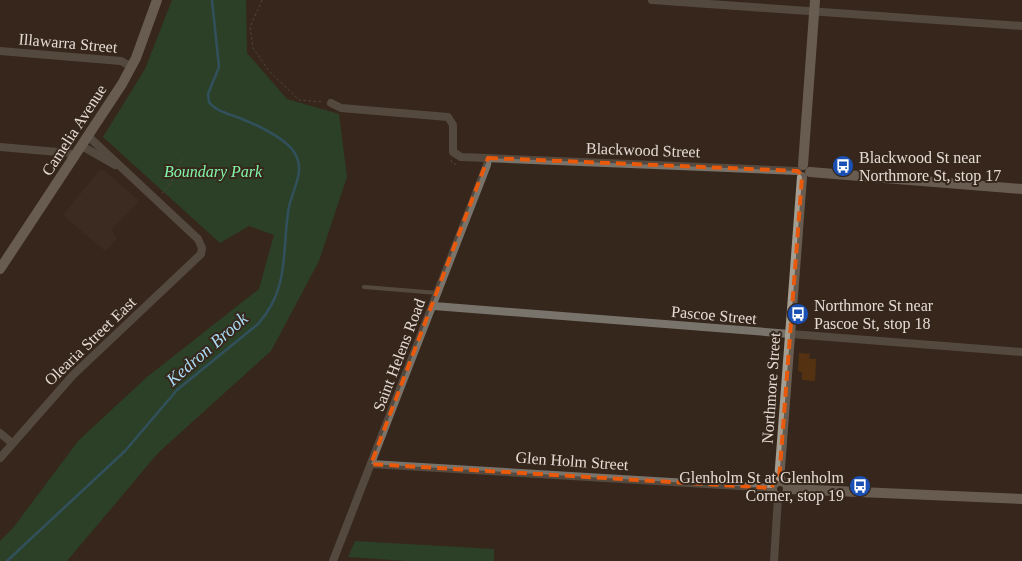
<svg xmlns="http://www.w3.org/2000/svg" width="1022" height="561" viewBox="0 0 1022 561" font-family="'Times New Roman',serif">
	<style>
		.education { fill: #413226 }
		.green { fill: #1d5f37 }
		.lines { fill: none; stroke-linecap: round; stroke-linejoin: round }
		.stream { stroke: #2c84ab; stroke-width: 2.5 }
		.building { fill: #794205 }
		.path { stroke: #776a60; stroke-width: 1; stroke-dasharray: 2.5 2.5; stroke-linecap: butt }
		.lane { stroke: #78746c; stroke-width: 4 }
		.street { stroke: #78746c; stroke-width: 8 }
		.secondary { stroke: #a49e91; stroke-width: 10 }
		.marked { fill: none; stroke: #e8590c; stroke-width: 4; stroke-dasharray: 10 6; stroke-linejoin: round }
		.labels { text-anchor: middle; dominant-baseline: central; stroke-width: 4; stroke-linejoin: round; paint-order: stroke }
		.street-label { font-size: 16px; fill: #e5dbd4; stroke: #36271c }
		.poi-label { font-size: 16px; fill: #e5dbd4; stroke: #36271c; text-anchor: start }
		.park-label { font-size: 16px; font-style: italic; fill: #80f7a8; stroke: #36271c }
		.water-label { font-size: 18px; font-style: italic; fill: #a9daf4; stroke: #36271c }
	</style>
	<rect width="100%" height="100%" fill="#36271c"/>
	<!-- education -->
	<path class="education" d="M104,170L139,201L111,230L117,239L105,251L63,215L99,171Z"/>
	<!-- green -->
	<g class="green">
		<path d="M172,0H246L247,53L287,99L339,114L347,177L319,261L271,351L158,453L67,561H0V541L13,528L79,440L147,377L259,289L274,235L249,226L220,243L103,137L145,69Z"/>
		<path d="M355,541L494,549V561H407L348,557Z"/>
	</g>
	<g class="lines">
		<!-- stream -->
		<path class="stream" d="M7,561L125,451L177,390L258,324C289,289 282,255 288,213C290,190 310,170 291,148C279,135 259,126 242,119C231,114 216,112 209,102L208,94L219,67L212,0"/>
	</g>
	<!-- building -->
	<path class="building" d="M799,353L810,354L809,359H816L815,381L802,380V372L798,371Z"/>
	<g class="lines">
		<!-- path -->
		<g class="path">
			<path d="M262,0L250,27L253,48L269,71L299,100L323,102"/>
			<path d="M451,160L452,163L457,165"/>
			<path d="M162,193C175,182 175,170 183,158"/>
		</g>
		<!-- lane -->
		<path class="lane" d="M364,287L438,293"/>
		<!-- street -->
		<g class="street">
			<path d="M652,0L1022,26"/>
			<path d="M0,51L121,61L132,67"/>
			<path d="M331,103L341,108L448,117L453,125V152L461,157L798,171"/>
			<path d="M82,146L115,165"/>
			<path d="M0,147L69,153L75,157"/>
			<path d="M434,306L1022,352"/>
			<path d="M0,433L12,443"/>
			<path d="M0,458L73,375L201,254L202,248L198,239L89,137"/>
			<path d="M371,464L772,488"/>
			<path d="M333,561L487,165L488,158"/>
			<path d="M774,561L778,497"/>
		</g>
		<!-- secondary -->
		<g class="secondary">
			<path d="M803,165L815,0"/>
			<path d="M810,172L1022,189"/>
			<path d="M0,269L122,84L136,58L157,0"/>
			<circle cx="780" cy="489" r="8"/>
			<path d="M779,481L802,177"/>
			<path d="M788,489L1022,499"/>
		</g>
	</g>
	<!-- marked area -->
	<path d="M0 0H1022V561H0ZM488,158L798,171L802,177L779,481L773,482L772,488L371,464Z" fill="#36271c" fill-opacity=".55" fill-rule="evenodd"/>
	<path class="marked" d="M488,158L798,171L802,177L779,481L773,482L772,488L371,464Z"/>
	<!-- icons -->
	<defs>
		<g id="bus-disc" transform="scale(1.125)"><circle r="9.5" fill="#1a4fb4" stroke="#36271c"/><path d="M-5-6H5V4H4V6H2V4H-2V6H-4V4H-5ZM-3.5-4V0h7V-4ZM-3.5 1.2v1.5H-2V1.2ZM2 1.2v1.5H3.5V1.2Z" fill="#fff"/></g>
	</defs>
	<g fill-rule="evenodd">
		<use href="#bus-disc" x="843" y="166"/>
		<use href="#bus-disc" x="798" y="314"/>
		<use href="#bus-disc" x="860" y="486"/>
	</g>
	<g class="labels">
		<!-- street labels -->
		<g class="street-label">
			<text transform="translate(68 43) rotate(5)">Illawarra Street</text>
			<text transform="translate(74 130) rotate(-57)">Camelia Avenue</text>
			<text transform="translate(643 150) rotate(2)">Blackwood Street</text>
			<text transform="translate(714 315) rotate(5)">Pascoe Street</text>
			<text transform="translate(90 341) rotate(-44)">Olearia Street East</text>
			<text transform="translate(399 355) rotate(-69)">Saint Helens Road</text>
			<text transform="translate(771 388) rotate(-86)">Northmore Street</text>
			<text transform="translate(572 461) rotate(4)">Glen Holm Street</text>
		</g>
		<!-- poi labels -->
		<g class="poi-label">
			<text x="859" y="157">Blackwood St near<tspan x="859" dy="18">Northmore St, stop 17</tspan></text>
			<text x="814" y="305">Northmore St near<tspan x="814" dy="18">Pascoe St, stop 18</tspan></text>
			<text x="844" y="477" text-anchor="end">Glenholm St at Glenholm<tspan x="844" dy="18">Corner, stop 19</tspan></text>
		</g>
		<!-- park labels -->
		<g class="park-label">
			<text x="213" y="171">Boundary Park</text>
		</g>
		<!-- water labels -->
		<g class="water-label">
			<text transform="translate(207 349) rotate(-41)">Kedron Brook</text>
		</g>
	</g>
</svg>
